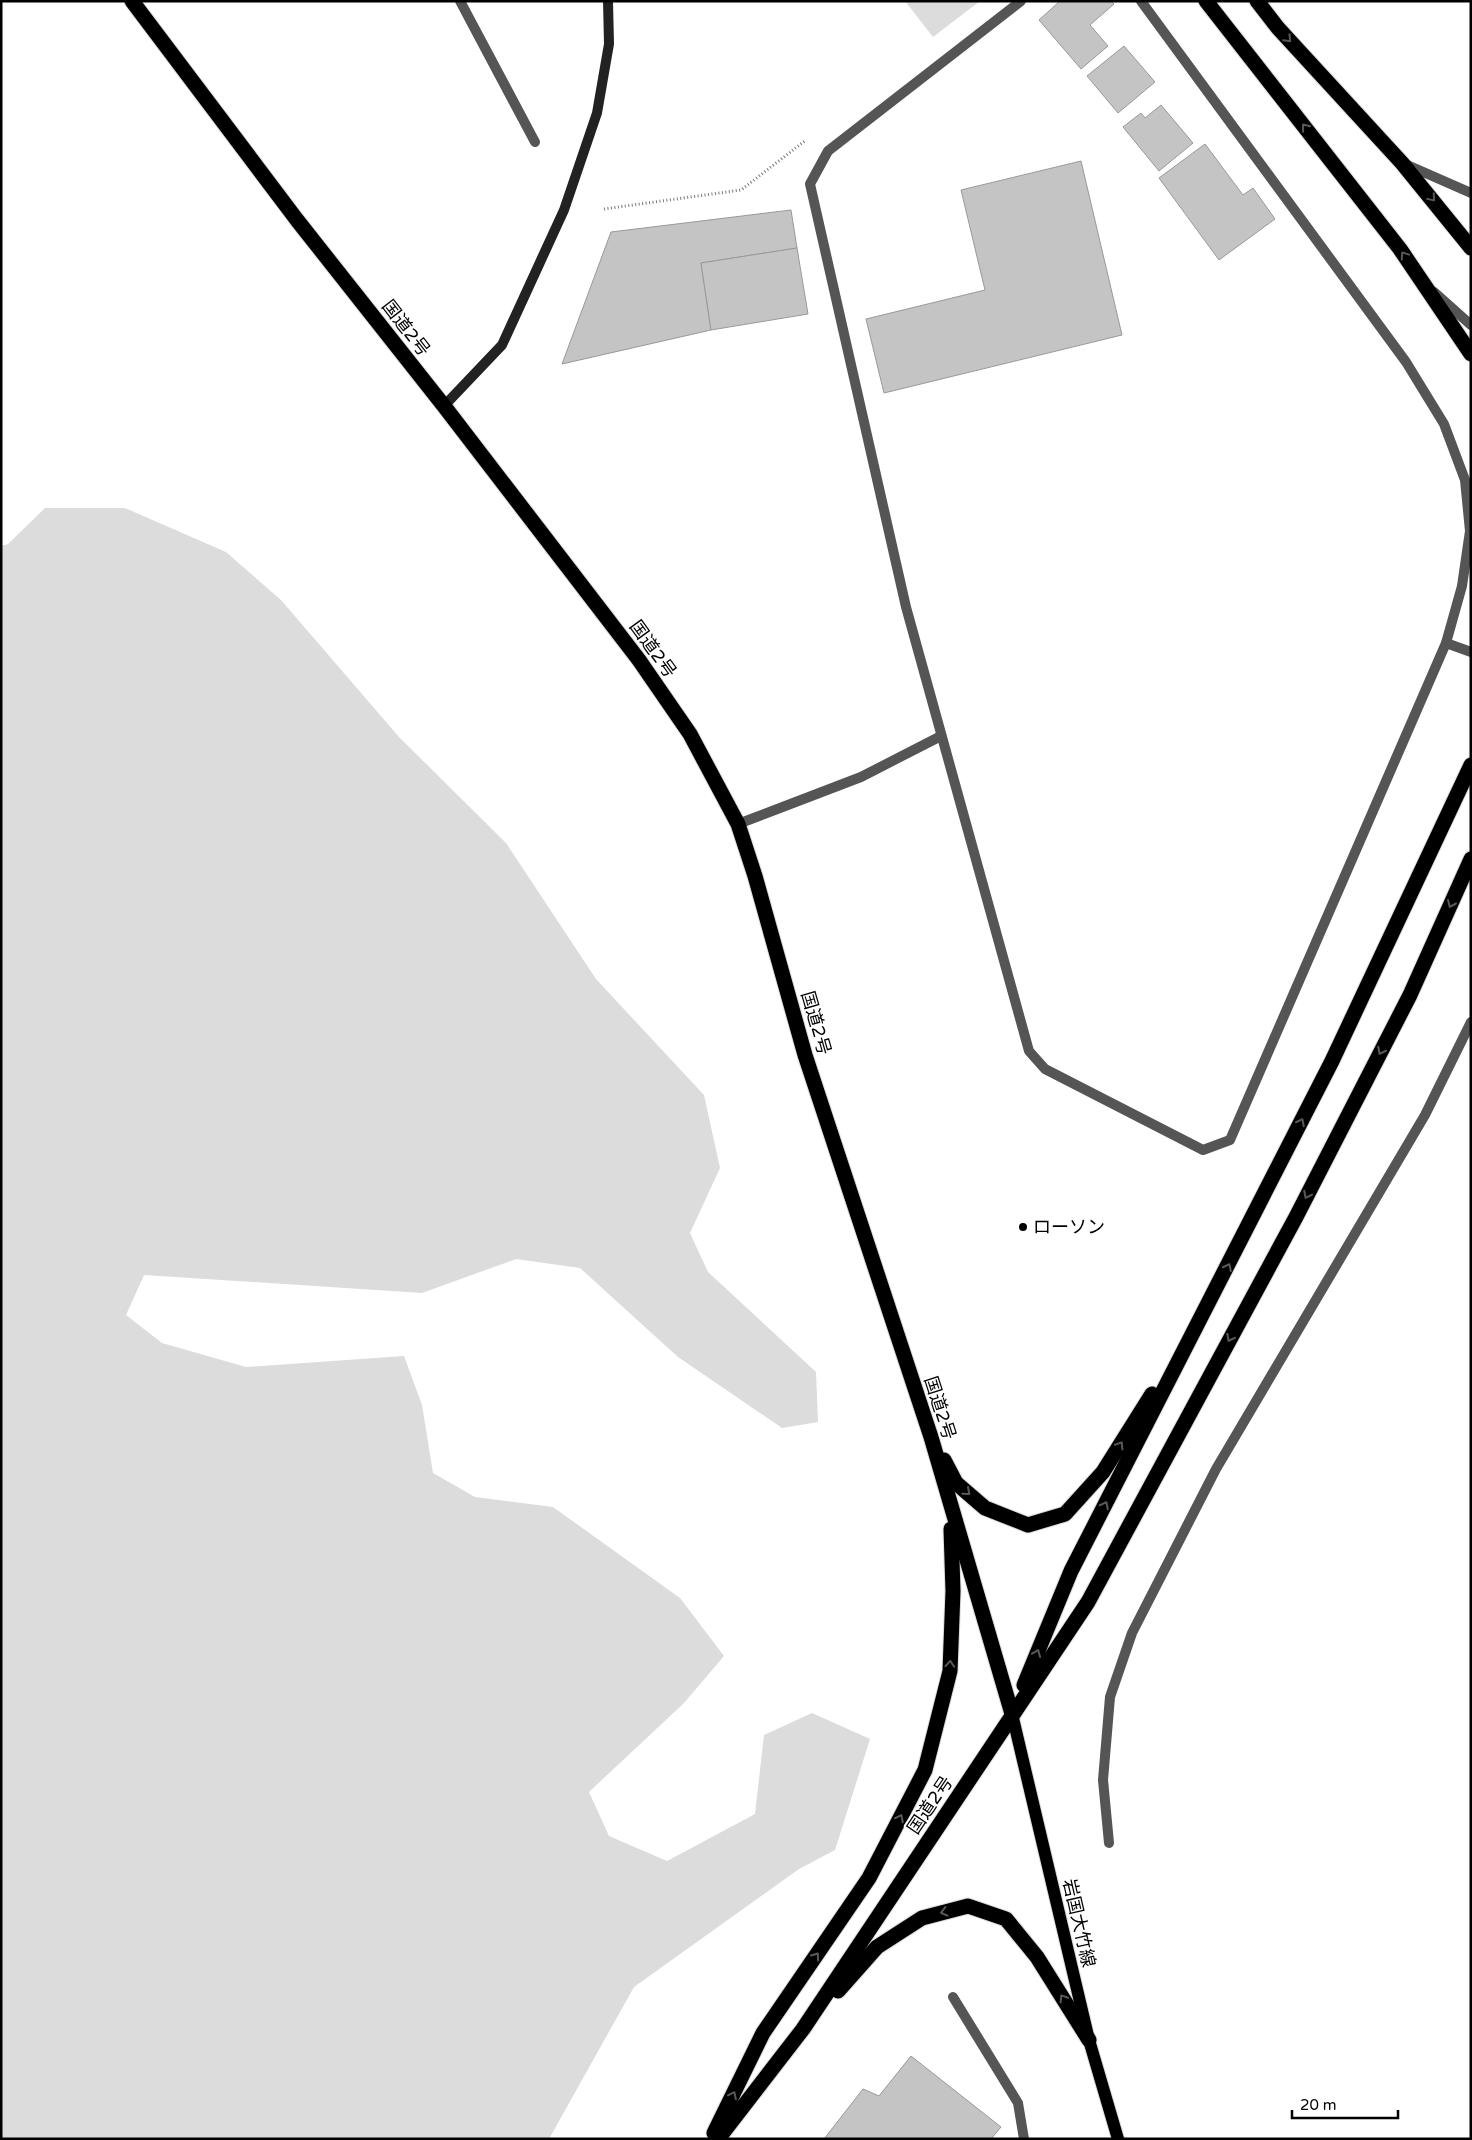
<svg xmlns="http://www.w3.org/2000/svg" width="1472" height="2140" viewBox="0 0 1472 2140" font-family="'Varela Round','Noto Sans JP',sans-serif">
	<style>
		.green { fill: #dcdcdc }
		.building { fill: #c4c4c4; stroke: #999 }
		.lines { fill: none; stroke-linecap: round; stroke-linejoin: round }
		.primary-casing { stroke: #dbdbdb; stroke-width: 14 }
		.highway-casing { stroke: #dbdbdb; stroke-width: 17 }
		.path { stroke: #777; stroke-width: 3; stroke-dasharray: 1 2.5; stroke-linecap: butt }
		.lane { stroke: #555; stroke-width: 10 }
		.street { stroke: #555; stroke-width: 10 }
		.secondary { stroke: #222; stroke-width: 10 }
		.primary { stroke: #000; stroke-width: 12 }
		.highway { stroke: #000; stroke-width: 15 }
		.oneway { stroke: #595959 }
		.poi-dot { fill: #000; stroke: #fff; stroke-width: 2 }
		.labels { text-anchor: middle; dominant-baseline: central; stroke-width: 4; stroke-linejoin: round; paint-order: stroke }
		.street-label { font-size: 18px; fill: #000; stroke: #fff }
		.poi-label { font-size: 18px; fill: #000; stroke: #fff; text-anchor: start }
	</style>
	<rect width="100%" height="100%" fill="#fff"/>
	<!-- green -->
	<g class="green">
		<path d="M905,1H980L933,37Z"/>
		<path d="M45,508H125L226,552L281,600L399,737L506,843L596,979L704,1095L720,1168L690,1233L708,1272L816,1372L818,1422L782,1428L678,1357L580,1268L516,1259L422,1293L144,1275L126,1315L162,1343L246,1367L404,1356L422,1405L433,1473L475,1497L553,1507L680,1598L724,1656L684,1703L589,1792L609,1836L667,1861L755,1814L764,1735L812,1713L870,1739L835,1850L799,1869L634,1987L549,2139H1V546L8,544Z"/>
	</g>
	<!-- building -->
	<g class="building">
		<path d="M1060,1H1111L1114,4L1090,25L1108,46L1081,69L1039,20Z"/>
		<path d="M1124,46L1155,82L1118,113L1087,76Z"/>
		<path d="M1161,105L1193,143L1159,171L1123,127L1141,113L1145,118Z"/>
		<path d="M1205,144L1243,195L1253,188L1275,219L1219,260L1159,178Z"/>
		<path d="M1081,161L1122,335L884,393L866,319L985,290L961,190Z"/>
		<path d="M791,210L797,248L701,263L711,330L562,364L611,232Z"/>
		<path d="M797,248L808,314L711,330L701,263Z"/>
		<path d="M911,2056L1001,2127L991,2139H824L863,2089L879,2096Z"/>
	</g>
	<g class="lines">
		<!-- primary casing -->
		<g class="primary-casing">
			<path id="primary" d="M1012,1714L1089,2040L1118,2139"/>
		</g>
		<!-- highway casing -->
		<g class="highway-casing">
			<g id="highway">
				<path d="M132,1L297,220L444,406L639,660L690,734L738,824L755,876L805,1055L931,1437L1012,1714"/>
				<path d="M1206,1L1400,249L1471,354"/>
				<path d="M1257,1L1278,28L1402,163L1471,248"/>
				<path d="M944,1460L956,1483L985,1508L1028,1525L1065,1514L1103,1472L1152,1394"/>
				<path d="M1024,1685L1071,1571L1332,1061L1471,765"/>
				<path d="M838,1991L877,1947L922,1918L968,1906L1006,1919L1037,1957L1089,2040"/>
				<path d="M714,2133L763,2033L869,1878L925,1770L950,1671L953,1591L951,1529"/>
				<path d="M718,2139L803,2029L1088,1602L1296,1217L1410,995L1471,859"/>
			</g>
		</g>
		<!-- path -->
		<path class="path" d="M604,209L741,190L806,140"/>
		<!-- lane -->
		<path class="lane" d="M953,1997L1018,2103L1024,2139"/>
		<!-- street -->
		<g class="street">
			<path d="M460,1L535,142"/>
			<path d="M1021,1L828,151L810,184L906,607L1029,1051L1045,1069L1203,1150L1230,1140L1446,643L1462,586L1470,531L1465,480L1444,424L1406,362L1141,1"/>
			<path d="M1405,164L1471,193"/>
			<path d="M1434,292L1471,325"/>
			<path d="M1446,643L1471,652"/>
			<path d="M738,824L861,777L941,736"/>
			<path d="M1109,1843L1103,1780L1110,1697L1132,1633L1216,1469L1425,1115L1471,1022"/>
		</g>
		<!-- secondary -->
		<path class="secondary" d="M444,406L502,345L564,210L597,113L609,44L608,1"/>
		<!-- primary -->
		<use href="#primary" class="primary"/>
		<!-- highway -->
		<use href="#highway" class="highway"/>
	</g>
	<!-- one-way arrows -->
	<defs><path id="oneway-chevron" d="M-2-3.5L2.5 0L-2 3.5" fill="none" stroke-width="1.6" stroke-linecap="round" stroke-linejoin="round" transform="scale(1.25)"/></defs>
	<g class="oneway">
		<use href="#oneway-chevron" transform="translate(1288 39) rotate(47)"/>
		<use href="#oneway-chevron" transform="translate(1305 127) rotate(-128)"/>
		<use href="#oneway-chevron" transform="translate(1432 198) rotate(50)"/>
		<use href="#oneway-chevron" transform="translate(1404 255) rotate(-124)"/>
		<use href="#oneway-chevron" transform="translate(1451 904) rotate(114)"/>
		<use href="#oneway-chevron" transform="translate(1381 1051) rotate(117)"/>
		<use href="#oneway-chevron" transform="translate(1301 1122) rotate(-63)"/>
		<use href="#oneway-chevron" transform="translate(1307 1195) rotate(117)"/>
		<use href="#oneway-chevron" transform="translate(1228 1267) rotate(-63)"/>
		<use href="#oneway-chevron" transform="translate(1230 1338) rotate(118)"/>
		<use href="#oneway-chevron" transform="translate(1120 1445) rotate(-58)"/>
		<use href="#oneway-chevron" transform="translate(967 1492) rotate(41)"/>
		<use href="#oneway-chevron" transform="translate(1105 1505) rotate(-63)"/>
		<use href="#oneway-chevron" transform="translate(1037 1653) rotate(-68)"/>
		<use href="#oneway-chevron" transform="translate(950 1664) rotate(-86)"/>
		<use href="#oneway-chevron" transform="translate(900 1818) rotate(-63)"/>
		<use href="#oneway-chevron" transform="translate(944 1912) rotate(166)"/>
		<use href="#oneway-chevron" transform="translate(816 1956) rotate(-55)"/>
		<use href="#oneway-chevron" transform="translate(1063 1998) rotate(-122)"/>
		<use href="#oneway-chevron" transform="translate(733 2095) rotate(-64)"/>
	</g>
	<!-- markers -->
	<circle class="poi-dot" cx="1023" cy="1227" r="5"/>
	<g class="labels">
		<!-- street labels -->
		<g class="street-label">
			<text transform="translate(406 328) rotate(52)">国道2号</text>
			<text transform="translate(653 649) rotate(54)">国道2号</text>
			<text transform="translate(816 1023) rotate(74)">国道2号</text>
			<text transform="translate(940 1408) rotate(72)">国道2号</text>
			<text transform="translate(930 1805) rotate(-56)">国道2号</text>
			<text transform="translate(1079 1923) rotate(77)">岩国大竹線</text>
		</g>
		<!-- poi labels -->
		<g class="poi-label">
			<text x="1033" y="1227">ローソン</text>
		</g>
	</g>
	<!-- border -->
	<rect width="1472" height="2140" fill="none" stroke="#000000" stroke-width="5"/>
	<!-- scale -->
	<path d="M1292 2110v8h106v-8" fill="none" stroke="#000000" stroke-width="2.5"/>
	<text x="1300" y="2110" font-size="15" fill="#000000" stroke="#ffffff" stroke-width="4" paint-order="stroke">20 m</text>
</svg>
